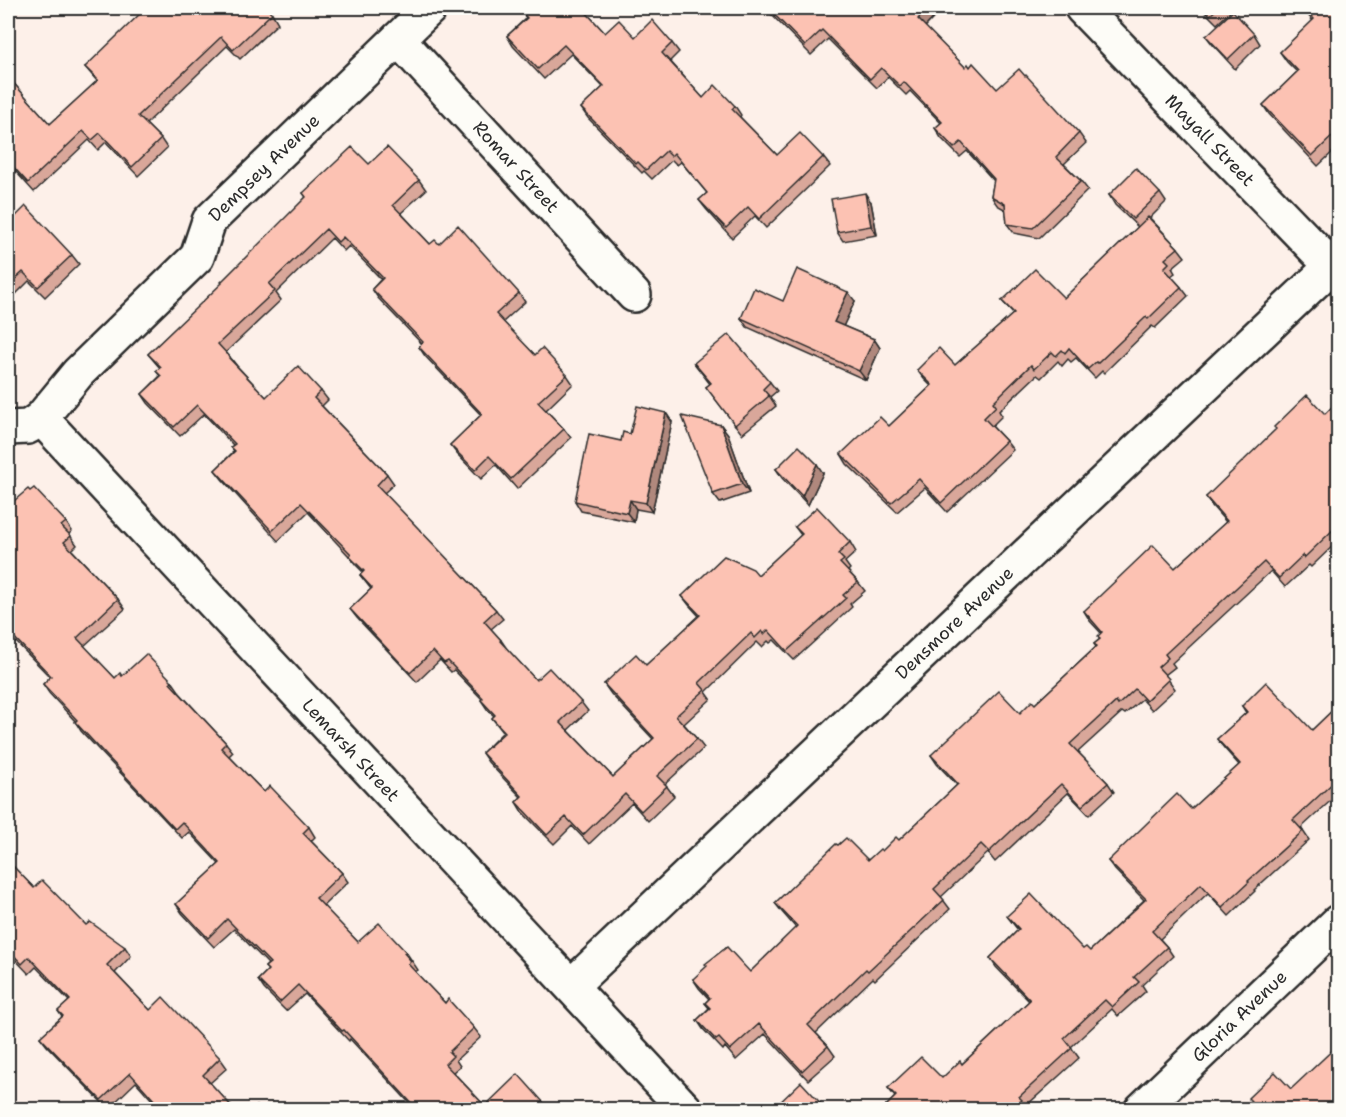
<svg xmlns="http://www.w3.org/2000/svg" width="1346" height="1117" viewBox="0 0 1346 1117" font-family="'Shantell Sans',sans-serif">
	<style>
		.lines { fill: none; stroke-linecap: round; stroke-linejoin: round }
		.minor-casing { stroke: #2b2b2b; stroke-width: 38 }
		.minor { stroke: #fdfcf7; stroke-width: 33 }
		.wall { fill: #d9a79a; stroke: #2b2b2b; stroke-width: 1.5 }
		.shaded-wall { fill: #b0887d; stroke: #2b2b2b; stroke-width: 1.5 }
		.building { fill: #fcc2b3; stroke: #2b2b2b; stroke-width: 1.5 }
		.labels { text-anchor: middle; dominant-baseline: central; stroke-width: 4.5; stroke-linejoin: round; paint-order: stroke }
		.street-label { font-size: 18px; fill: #2b2b2b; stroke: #fdfcf7 }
	</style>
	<rect width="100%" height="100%" fill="#fdf0e9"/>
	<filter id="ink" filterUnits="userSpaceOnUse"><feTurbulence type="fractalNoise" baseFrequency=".0167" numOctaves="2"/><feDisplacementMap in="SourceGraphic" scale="12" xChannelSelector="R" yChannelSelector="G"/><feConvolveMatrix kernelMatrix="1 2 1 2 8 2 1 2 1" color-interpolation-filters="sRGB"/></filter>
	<g filter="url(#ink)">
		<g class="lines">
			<!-- minor casing -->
			<g class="minor-casing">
				<g id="minor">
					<path id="s1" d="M1082,8L1338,273"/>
					<path id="s2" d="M398,39L634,295"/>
					<path id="s3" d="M41,418L78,373L197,257L209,221L430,8"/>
					<path id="s4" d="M8,428L28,427L41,418L686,1110"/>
					<path id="s5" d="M571,986L1338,260"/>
					<path id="s6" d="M1141,1110L1338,922"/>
				</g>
			</g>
			<!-- minor -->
			<use href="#minor" class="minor"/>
		</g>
		<!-- wall -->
		<g class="wall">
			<path d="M521,8H582L605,33L672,43L679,52L670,61L703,98L735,106L741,115L740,117L777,155L823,157L830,166L766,228L755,216L732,238L706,209L699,200L707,193L681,162L677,165L672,160L652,179L644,171L642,173L588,118L581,108L603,87L571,54L544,79L513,46L507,36L526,18L522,12L524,10Z"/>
			<path d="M765,8H943L925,27L965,67L997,89L1079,133L1086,143L1064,164L1081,181L1088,190L1039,238L1014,233L1007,224L1006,210L997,205L991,196L994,181L967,151L960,157L941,138L935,128L941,123L910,91L906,95L888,77L877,88L828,39L811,55Z"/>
			<path d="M1201,8H1234L1217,24Z"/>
			<path d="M1302,8H1338V147L1318,166L1269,114L1263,105L1297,72L1287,62L1280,52L1313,21Z"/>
			<path d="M272,13L278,23L240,59L227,46L146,124L161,139L167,148L138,176L106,142L98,150L89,140L34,192L8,163V77L50,124L97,81L85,67Z"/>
			<path d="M1254,34L1260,44L1235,69L1213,45L1206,36Z"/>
			<path d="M369,164L419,180L426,190L401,213L430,244H439L519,293L525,302L503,322L535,355L567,375L573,384L546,410L564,429L571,438L517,489L496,465L481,479L457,454L450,445L481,415L425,356L419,347L422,344L378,298L372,289L381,279L349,246L344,251L332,238L276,293L281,300L226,352L237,366L266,397L321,391L328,400L322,406L387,474L394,484L384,493L496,610L503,619L491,629L501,640L507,649L536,680L581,702L588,711L568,730L613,777L653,739L611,694L604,684L646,665L699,616L689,605L682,596L758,575L801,535L795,527L850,542L856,552L845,562L850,569L848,571L858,582L865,591L850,604L852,607L794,660L774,640L770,643L768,641L762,647L757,642L706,692L711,699L684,724L697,739L704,748L665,784L674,796L648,821L632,803L589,844L572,826L554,844L522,812L516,802L521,797L488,762L482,753L503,732L492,718L494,716L487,709L481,700L482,699L454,670L451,672L440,660L417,682L357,618L350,609L371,589L360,575L363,572L356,565L349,556L308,512L278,541L222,479L215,470L234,451L231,447L233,445L204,414L180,436L148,403L142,394L160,376L156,371L160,368L148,354L222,284L306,197L303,193Z"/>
			<path d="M1160,193L1166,202L1150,218L1178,248L1185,257L1172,268L1175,273L1171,276L1181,287L1188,296L1155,328L1152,326L1104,373L1102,371L1095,378L1076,358L1071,362L1068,359L1062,366L1058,361L1041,378L1037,375L999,411L1002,416L992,426L1006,441L1013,450L947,512L925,488L897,512L847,464L841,454L889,426L931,386L924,379L917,370L955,365L1013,314L1002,301L1064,298L1138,227L1115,205L1109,195Z"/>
			<path d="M871,202L877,235L843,241L837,232Z"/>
			<path d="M8,224L72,255L79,264L45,297L29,281L8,302Z"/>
			<path d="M783,301H855L843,326L874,339L880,348L866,380L747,327L741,318Z"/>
			<path d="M694,363L770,382L777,391L770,397L776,406L742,434L706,387L710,384Z"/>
			<path d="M1338,401V541L1311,567L1309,565L1285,587L1271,571L1172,663L1175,667L1165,675L1175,689L1152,710L1142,699L1125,714L1122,712L1078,752L1108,783L1114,792L1089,815L1068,793L995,862L988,853L941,897L950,909L875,980L873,978L816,1033L828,1046L835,1056L808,1080L765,1034L736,1060L725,1047L723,1050L703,1029L697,1020L709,1008L705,1003L709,999L699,988L693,979L750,972L796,928L782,912L775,903L838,845L868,860L899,840L957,785L937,764L931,755L1020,713L1035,704L1096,647L1094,644L1100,639L1101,633L1090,621L1084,611L1175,568L1226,522L1212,506L1206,497L1325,414Z"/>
			<path d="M666,413L672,422L652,512L636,509L634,522L581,511L575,501L621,441L630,434Z"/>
			<path d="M721,425L728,434L749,493L720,503L713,494Z"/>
			<path d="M776,469L823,473L808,505L782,478Z"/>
			<path d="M30,491L66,522L72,531L69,534L77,545L72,550L118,599L125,609L84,646L115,678L122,676L172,681L179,691H178L226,743L233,752L229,756L264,792L309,827L315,837L311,841L342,873L348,882L323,906L358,942L406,952L418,970L415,972L445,1003L474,1028L481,1037L456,1060L460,1066L453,1072L485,1106L544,1103L549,1110H414L415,1109L350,1039L349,1041L305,994L286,1011L264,989L258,980L268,970L265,967L268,964L234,929L214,947L182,913L176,904L219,864L189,832L182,838L81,731L75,721L49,693L43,684L50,677L16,642L8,650V505V506Z"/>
			<path d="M1338,705V794L1301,828L1309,840L1254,890L1255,891L1229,916L1208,893L1160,939L1167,947L1173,956L1142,985L1146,991L1118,1016L1112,1009L1071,1047L1079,1058L1026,1106L1028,1110H882L895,1097L888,1088L942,1078L962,1064L1029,1001L996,967L990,958L1018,930L1007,916L1083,949L1090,951L1144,900L1115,870L1108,861L1191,809L1239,765L1224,748L1217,739L1246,713L1242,706L1312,730Z"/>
			<path d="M8,861L34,888L86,925L125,947L131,956L115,973L150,1010L220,1058L227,1068L210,1083L235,1110H161L136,1082L108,1109L47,1046L40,1037L62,1017L58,1011L69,1001L36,967L29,974L8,952Z"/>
		</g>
		<!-- shaded-wall -->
		<g class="shaded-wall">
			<path d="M928,8H943L924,28L918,19Z"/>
			<path d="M865,193L871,202L877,235L871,226Z"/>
			<path d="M848,292L855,301L841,331L834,322Z"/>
			<path d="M874,339L880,348L866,380L859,371Z"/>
			<path d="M666,413L672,422L652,512L646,503Z"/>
			<path d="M721,425L728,434L749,493L742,484Z"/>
			<path d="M817,464L823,473L808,505L802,496Z"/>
			<path d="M630,500L636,509L634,522L627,513Z"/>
		</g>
		<!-- building -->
		<g class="building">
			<path d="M146,8H266L272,13L233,50L221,37L138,116L161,139L132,167L100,133L92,140L83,131L28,183L8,161V77L50,124L98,80L85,67Z"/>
			<path d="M523,8H582L605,33L619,20L635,37L652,20L672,43L662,53L703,98L715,85L735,106L732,109L777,155L800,133L823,157L759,219L748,207L726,228L699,200L707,193L674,153L671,156L666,151L646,170L638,162L636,164L581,108L604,86L564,45L538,69L507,36L527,18L522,12L525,9Z"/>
			<path d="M768,8H928L918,19L965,67L968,64L970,67L973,63L997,89L1019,69L1025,76L1026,75L1079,133L1056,157L1081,181L1033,228L1007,224L1005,204L991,196L994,179L961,142L954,148L935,128L942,122L904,82L900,86L881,68L870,79L822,30L805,46Z"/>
			<path d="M1204,8H1218L1210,15Z"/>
			<path d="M1303,8H1338V131L1312,156L1263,105L1298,71L1280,52L1314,19Z"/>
			<path d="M1233,11L1254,34L1228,59L1206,36Z"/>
			<path d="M352,147L369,164L387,147L419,180L393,205L430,244L435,240L439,244L458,225L519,293L496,314L535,355L542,348L567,375L538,402L564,429L511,479L489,456L475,470L450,445L482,414L419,347L423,342L372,289L383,278L343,237L338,242L326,229L269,284L275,291L218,344L230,357L229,358L266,397L298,366L321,391L314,398L387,474L377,485L496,610L484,621L501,640L500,641L536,680L549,668L581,702L560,722L613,777L654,738L604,684L636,654L646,665L700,615L682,596L724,556L753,569L758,575L802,534L795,527L817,507L850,542L838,554L844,560L840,563L858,582L843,595L846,598L787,651L768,630L764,634L762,631L755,638L751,633L699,683L705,690L676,716L697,739L657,776L667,786L641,811L625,794L583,835L566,817L547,835L516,802L522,796L482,753L505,732L492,718L495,715L481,700L483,698L448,661L444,663L433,651L410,673L350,609L372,588L360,575L364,571L349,556L351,554L301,503L272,531L215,470L235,451L231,447L235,444L197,405L174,427L142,394L161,376L156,371L161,367L148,354L222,283L221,282L306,197L303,193Z"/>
			<path d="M1136,168L1160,193L1133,219L1109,195Z"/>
			<path d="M865,193L871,226L837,232L831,199Z"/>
			<path d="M26,206L72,255L38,287L23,272L8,286V224Z"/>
			<path d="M1148,217L1178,248L1165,259L1169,263L1164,268L1181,287L1148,319L1146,317L1098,363L1096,362L1088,369L1069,348L1065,353L1062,350L1056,356L1052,352L1034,369L1031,365L993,402L996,406L984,418L1006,441L941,503L919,479L891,503L841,454L880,417L889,426L932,385L917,370L939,348L955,365L1014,313L1002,301L1035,269L1064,298Z"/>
			<path d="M797,269L848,292L834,322L874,339L859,371L741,318L754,288L783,301Z"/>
			<path d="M729,334L770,382L763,389L769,396L735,425L706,387L711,383L694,363Z"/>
			<path d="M1307,395L1325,414L1338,401V525L1304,558L1303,555L1279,578L1264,562L1165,654L1168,658L1158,667L1169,679L1146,701L1135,689L1118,705L1116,702L1070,744L1108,783L1082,806L1061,784L989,852L981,844L934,889L944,900L868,971L866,969L808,1025L828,1046L802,1071L759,1024L730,1050L719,1038L716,1040L697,1020L710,1008L705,1003L710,998L693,979L707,966L705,964L727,947L750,972L797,926L775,903L836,844L838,845L846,838L868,860L880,849L882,851L896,837L899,840L958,784L931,755L999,691L1020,713L1032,701L1035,704L1097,646L1094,644L1100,639L1098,636L1102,632L1084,611L1153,545L1175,568L1227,521L1206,497L1276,429L1274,427Z"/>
			<path d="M637,406L666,413L646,503L630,500L627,513L575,501L589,434L621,441L623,432L630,434Z"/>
			<path d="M682,416L721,425L742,484L713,494Z"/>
			<path d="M799,446L817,464L802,496L776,469Z"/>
			<path d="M34,488L66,522L61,526L71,536L64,542L118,599L77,638L115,678L120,673L122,676L146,654L172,681L170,683L226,743L221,748L264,792L270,786L309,827L303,833L342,873L316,898L358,942L379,923L406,952L404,953L411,961L408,964L445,1003L448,999L474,1028L449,1052L453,1056L445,1064L485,1106L518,1074L544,1103L537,1110H414L416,1108L344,1030L342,1031L298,985L280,1002L258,980L268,970L265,967L270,963L227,919L208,938L176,904L220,863L182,822L175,829L75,722L77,720L43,684L51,676L10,633L8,635V505V506L28,489L30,491Z"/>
			<path d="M1338,635V645L1334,640Z"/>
			<path d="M1266,682L1312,730L1338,705V778L1293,820L1303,831L1248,881L1249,882L1222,907L1201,884L1152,931L1167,947L1134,977L1139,982L1112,1007L1105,1000L1064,1038L1072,1048L1019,1097L1022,1100L1012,1110H882L896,1096L888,1088L921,1057L942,1078L960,1061L962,1064L1030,1000L990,958L1019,929L1007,916L1031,894L1083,949L1086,947L1090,951L1146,899L1108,861L1177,794L1191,809L1240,764L1217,739L1247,712L1242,706Z"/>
			<path d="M8,861L34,888L42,880L86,925L90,922L125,947L107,965L150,1010L163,997L220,1058L203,1075L235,1110H163L130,1073L101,1100L40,1037L63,1016L58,1011L70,1000L29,957L22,964L8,949Z"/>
			<path d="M1338,1045V1110H1241L1251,1101L1248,1098L1275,1072L1291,1089Z"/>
			<path d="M801,1082L827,1110H773V1109Z"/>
			<path d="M257,1106L261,1110H253Z"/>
		</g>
	</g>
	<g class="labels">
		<!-- street labels -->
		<g class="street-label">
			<text stroke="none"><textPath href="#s1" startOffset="184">Mayall Street</textPath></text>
			<text stroke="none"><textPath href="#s2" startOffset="174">Romar Street</textPath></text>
			<text stroke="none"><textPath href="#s3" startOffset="339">Dempsey Avenue</textPath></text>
			<text stroke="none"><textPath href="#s5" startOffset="528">Densmore Avenue</textPath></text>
			<text stroke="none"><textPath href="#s4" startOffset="490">Lemarsh Street</textPath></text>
			<text stroke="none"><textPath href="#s6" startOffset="136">Gloria Avenue</textPath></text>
		</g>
	</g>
	<!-- margin -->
	<rect width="1346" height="1117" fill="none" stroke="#fdfcf7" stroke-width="30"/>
	<rect x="15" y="15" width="1316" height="1087" fill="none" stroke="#2b2b2b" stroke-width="2" filter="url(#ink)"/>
</svg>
